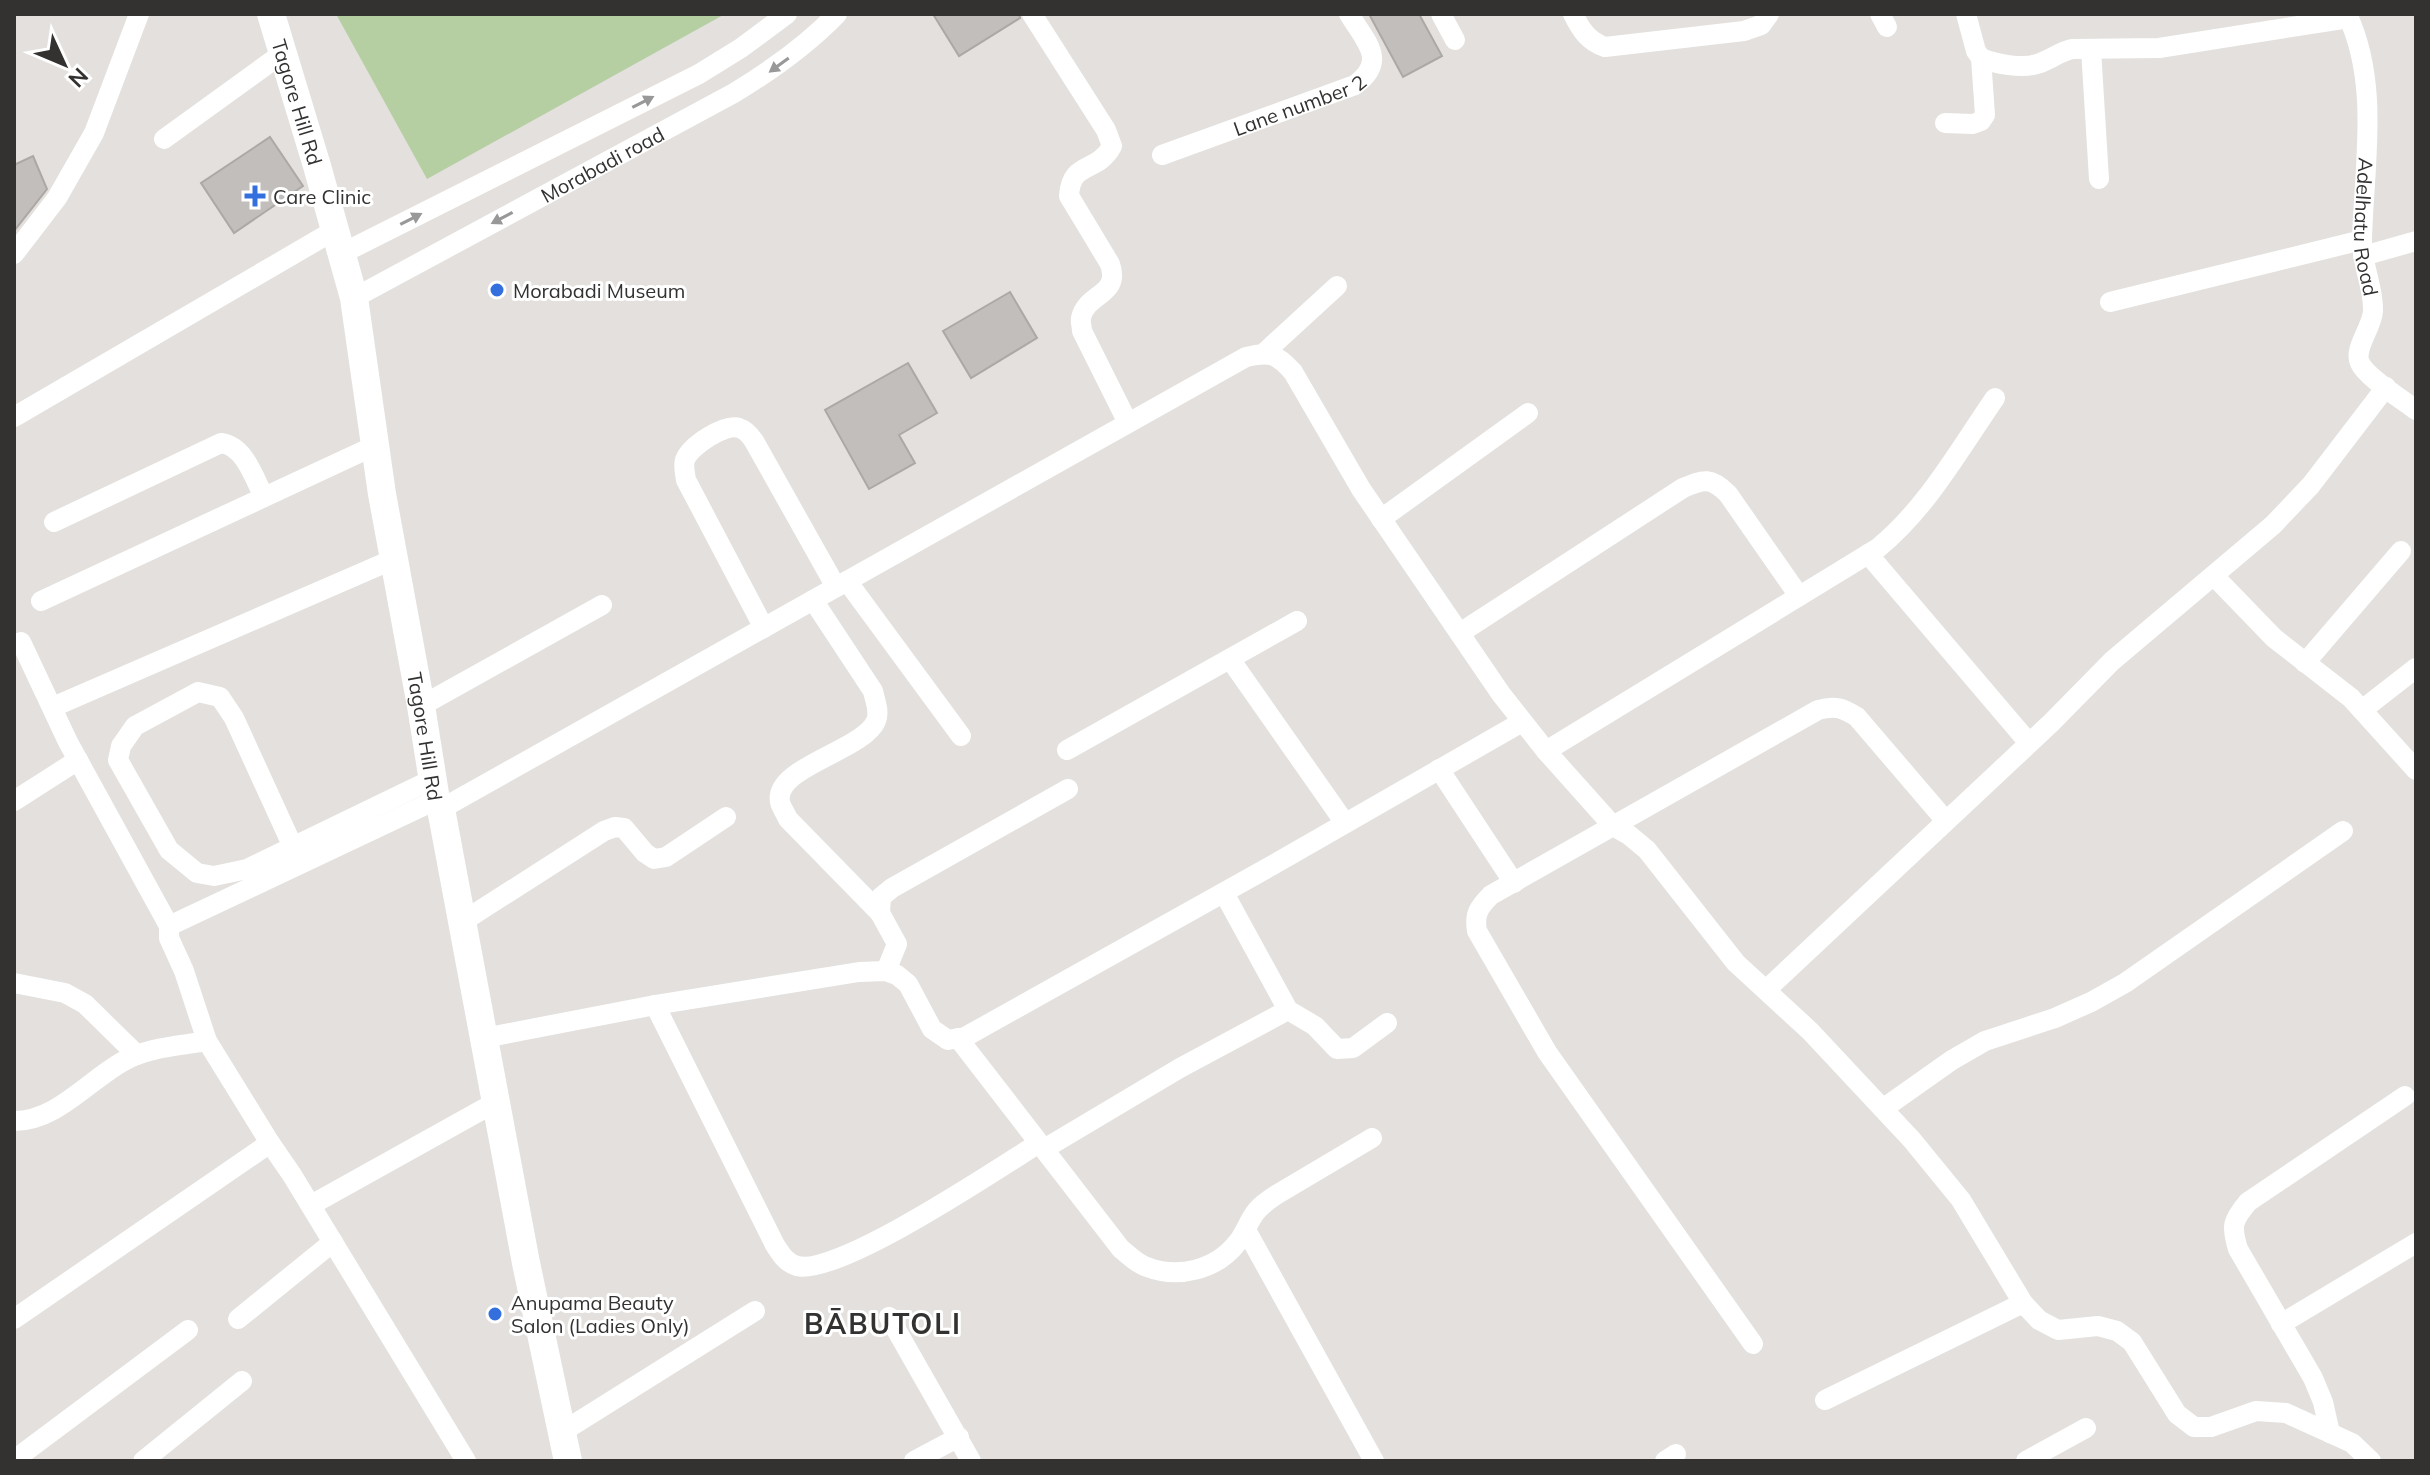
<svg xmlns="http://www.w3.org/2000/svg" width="2430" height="1475" viewBox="0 0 2430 1475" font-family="Mulish,sans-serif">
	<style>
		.green { fill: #b5cfa3 }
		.building { fill: #c2bebb; stroke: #aba8a5; stroke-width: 2 }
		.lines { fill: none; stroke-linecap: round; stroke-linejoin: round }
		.street { stroke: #fff; stroke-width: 20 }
		.secondary { stroke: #fff; stroke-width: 28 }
		.oneway { fill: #999898 }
		.poi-dot { fill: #3370de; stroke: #fff; stroke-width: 3 }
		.labels { text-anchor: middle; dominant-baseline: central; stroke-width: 6; stroke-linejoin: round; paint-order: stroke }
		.street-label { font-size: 20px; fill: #333231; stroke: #fff }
		.poi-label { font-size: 20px; fill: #333231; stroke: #fff; text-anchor: start }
		.district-label { font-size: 28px; font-weight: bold; letter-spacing: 2px; fill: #333231; stroke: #fff }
	</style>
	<rect width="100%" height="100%" fill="#e3e0dd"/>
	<!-- green -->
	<path class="green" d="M336,14H725L427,179Z"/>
	<!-- building -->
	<g class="building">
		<path d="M933,14H1019L1020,18L959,56Z"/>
		<path d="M1369,14H1419L1442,56L1403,77Z"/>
		<path d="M270,137L303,186L234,233L201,183Z"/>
		<path d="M33,156L47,189L14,231V165Z"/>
		<path d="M1010,292L1037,338L971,378L943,331Z"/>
		<path d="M908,363L937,413L899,435L915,463L869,489L825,410Z"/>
	</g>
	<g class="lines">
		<!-- street -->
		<g class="street">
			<path d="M1032,14L1106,130L1112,146C1097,174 1071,160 1069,196L1110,264C1121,296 1086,293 1081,318C1080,322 1082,326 1082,331L1128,423"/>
			<path d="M1441,14L1455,40"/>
			<path d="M1573,14C1581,30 1588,41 1605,47L1744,31L1761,25L1769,14"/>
			<path d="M1880,14L1887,27"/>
			<path id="s1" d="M2347,14C2380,84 2364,164 2362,239C2361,264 2374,287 2373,311C2372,328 2353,349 2360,363C2366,377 2403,400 2416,410"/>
			<path d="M2091,49L2099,179"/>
			<path d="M1981,58C1995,64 2022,69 2037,64C2050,60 2059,52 2072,49L2159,48L2349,18"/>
			<path d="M1945,123L1973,124L1981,121L1985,115L1981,58L1976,51L1966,14"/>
			<path d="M164,139L283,53"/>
			<path id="s2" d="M1162,155L1355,85C1388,61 1366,42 1349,14"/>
			<path d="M14,254L57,198L94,133L139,14"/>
			<path d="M341,254L699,74L741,48L787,14"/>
			<path d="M2363,256L2416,241"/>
			<path id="s3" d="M354,298L734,93C772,70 806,46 837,14"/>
			<path d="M2110,302L2362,240"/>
			<path d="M1264,353L1337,286"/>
			<path d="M14,417L335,230"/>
			<path d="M1381,519L1528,413"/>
			<path d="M54,522L221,443C245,446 254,478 264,497"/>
			<path d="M1868,554L2029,743"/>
			<path d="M2214,576L2274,638L2351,698L2416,770"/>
			<path d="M847,581L961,736"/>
			<path d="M813,600L873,691C875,700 880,712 876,721C863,751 773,767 780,802C781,807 786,814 788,819L880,913"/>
			<path d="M41,601L374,446"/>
			<path d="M764,628L686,480C685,473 683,466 685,460C690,446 725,423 739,428C746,430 750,435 754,441L836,587"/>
			<path d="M1460,633L1683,488C1704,479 1711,477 1728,494L1799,596"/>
			<path d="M14,644L21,642L68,742L169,926L436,800"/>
			<path d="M1230,659L1345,823"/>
			<path d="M2305,663L2401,551"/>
			<path d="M421,706L602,605"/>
			<path d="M53,707L394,559"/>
			<path d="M2362,710L2416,668"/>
			<path d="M1067,750L1297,621"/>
			<path d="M1546,751L1878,548C1927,508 1959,450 1995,398"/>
			<path d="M1439,769L1514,883"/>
			<path d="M14,801L78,760"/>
			<path d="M441,809L1246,357C1270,352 1276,353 1293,372L1361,489L1501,694L1546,751L1613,826L1629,835L1647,850L1736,963L1810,1031L1912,1140L1961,1200L2023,1303L2039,1320L2058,1330L2098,1326L2117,1331L2132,1342L2177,1414L2194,1427H2211L2256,1411L2286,1413L2352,1443L2371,1461"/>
			<path d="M293,847L234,718L220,697L198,692L135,726L121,746L118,760L169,850L197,873L214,876L247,869L433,779"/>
			<path d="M462,922L604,831L615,827L624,828L645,853L654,859L666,857L726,817"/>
			<path d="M886,971L897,944L880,913L881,897L892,888L1068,789"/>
			<path d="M14,983L65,993L85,1004L137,1055"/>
			<path d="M1766,990L2051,723L2112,661L2273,525L2311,485L2386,387"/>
			<path d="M655,1005L775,1245C781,1254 786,1263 797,1266C837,1277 999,1168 1039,1143"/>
			<path d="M1288,1010L1315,1026L1337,1049L1353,1048L1387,1023"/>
			<path d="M484,1038L655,1005L859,972L886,971L897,975L908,984L932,1029L948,1040L965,1037L1271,866L1522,722"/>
			<path d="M958,1038L1121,1249C1129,1255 1137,1264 1147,1267C1178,1279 1216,1270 1237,1243C1244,1235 1247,1225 1253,1216C1258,1207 1267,1201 1276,1195L1372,1138"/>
			<path d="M207,1041L270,1143L292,1175L466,1461"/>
			<path d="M1884,1108L1952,1060L1985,1041L2055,1018L2091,1002L2125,983L2343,831"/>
			<path d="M14,1121C56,1121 87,1082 122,1062C147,1047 179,1046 207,1041L184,971L169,938V926"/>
			<path d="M1044,1149L1180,1068L1288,1010L1224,893"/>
			<path d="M311,1205L496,1102"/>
			<path d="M1246,1230L1374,1461"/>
			<path d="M889,1317L971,1461"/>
			<path d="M14,1319L270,1143"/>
			<path d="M238,1319L333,1242"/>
			<path d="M2281,1324L2416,1243"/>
			<path d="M1753,1344L1547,1052L1477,931C1474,914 1479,907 1491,895L1818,710C1835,705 1843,708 1857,717L1946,821"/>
			<path d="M1825,1400L2023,1303"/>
			<path d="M562,1432L755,1311"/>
			<path d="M2330,1433L2323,1402L2313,1378L2238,1249C2231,1226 2232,1221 2248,1202L2405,1096"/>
			<path d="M14,1460L188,1330"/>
			<path d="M143,1461L242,1381"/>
			<path d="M914,1461L959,1437"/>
			<path d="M1665,1461L1676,1454"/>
			<path d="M2026,1461L2086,1428"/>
		</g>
		<!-- secondary -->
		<path class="secondary" id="s4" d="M271,14L317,166L354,298L382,494L421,706L436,800L441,809L526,1263L568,1461"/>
	</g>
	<!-- one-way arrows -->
	<defs><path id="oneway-solid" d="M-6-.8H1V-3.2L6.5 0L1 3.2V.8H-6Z" transform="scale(2)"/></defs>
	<g class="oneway">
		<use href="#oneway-solid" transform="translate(779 65) rotate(144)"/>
		<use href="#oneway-solid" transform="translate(643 102) rotate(-27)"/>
		<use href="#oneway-solid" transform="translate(502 218) rotate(152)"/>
		<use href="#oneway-solid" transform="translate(411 219) rotate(-27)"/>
	</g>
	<!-- markers -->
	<g class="poi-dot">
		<path d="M251 184h8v8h8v8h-8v8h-8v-8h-8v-8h8z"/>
		<circle cx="497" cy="290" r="8"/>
		<circle cx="495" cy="1314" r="8"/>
	</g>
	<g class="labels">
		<!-- street labels -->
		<g class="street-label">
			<text stroke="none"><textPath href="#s4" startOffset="92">Tagore Hill Rd</textPath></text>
			<text stroke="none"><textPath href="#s2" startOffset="146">Lane number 2</textPath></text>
			<text stroke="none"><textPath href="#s3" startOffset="282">Morabadi road</textPath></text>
			<text stroke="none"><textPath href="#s1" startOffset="216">Adelhatu Road</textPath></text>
			<text stroke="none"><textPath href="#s4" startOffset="740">Tagore Hill Rd</textPath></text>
		</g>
		<!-- poi labels -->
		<g class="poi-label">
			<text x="273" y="196">Care Clinic</text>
			<text x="513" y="290">Morabadi Museum</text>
			<text x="511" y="1302">Anupama Beauty<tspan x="511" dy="23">Salon (Ladies Only)</tspan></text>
		</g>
		<!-- district labels -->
		<g class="district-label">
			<text x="883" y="1323">BĀBUTOLI</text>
		</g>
	</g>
	<!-- border -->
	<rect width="2430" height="1475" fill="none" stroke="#333231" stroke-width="32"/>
	<!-- north arrow -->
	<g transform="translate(64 64) rotate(134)" stroke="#ffffff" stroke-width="6" paint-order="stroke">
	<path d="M0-6L14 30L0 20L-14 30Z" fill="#333231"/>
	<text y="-12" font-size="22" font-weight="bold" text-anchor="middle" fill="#333231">N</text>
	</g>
</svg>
